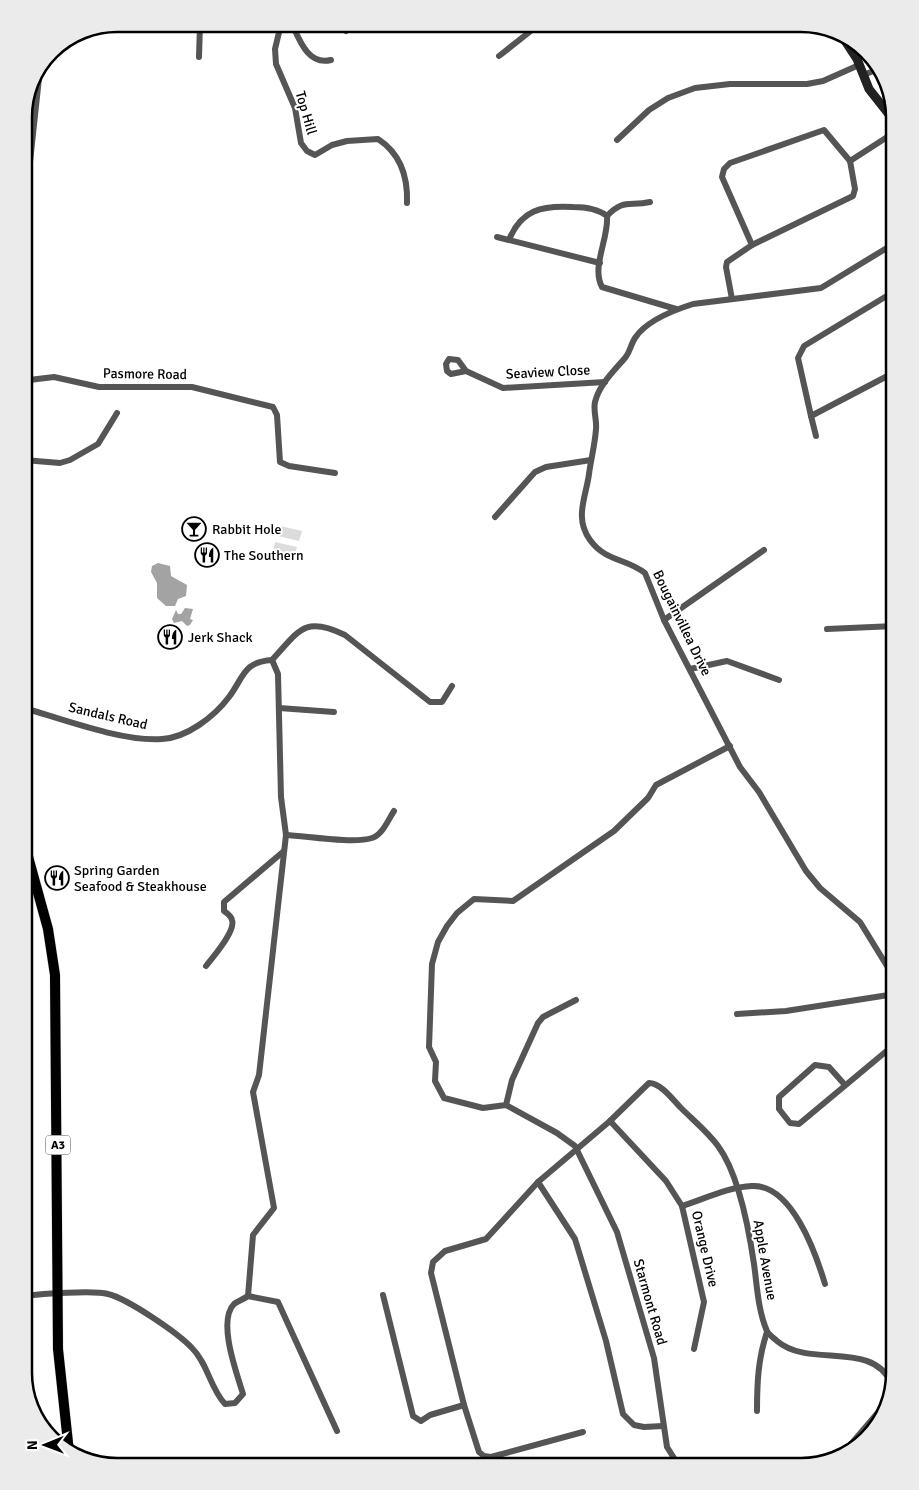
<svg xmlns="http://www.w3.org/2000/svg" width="919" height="1490" viewBox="0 0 919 1490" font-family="Signika,sans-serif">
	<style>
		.green { fill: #dcdcdc }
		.water { fill: #a3a3a3 }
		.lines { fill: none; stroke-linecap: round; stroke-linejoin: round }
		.primary-casing { stroke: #dbdbdb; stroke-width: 11 }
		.street { stroke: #555; stroke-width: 6 }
		.secondary { stroke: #222; stroke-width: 9 }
		.primary { stroke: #000; stroke-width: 10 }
		.labels { text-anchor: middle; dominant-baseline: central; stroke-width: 4; stroke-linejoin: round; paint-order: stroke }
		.shield { fill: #fff; stroke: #4c4c4c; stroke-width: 1 }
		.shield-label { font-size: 12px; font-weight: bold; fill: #000 }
		.street-label { font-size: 14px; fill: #000; stroke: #fff }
		.poi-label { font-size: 14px; fill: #000; stroke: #fff; text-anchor: start }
		.rim { fill: none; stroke: #000; stroke-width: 2.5 }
	</style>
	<rect width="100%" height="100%" fill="#fff"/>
	<!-- green -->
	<g class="green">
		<path d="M280,526L302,531L299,541L278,536Z"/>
		<path d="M275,542L297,547L294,557L273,552Z"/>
	</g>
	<!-- water -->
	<g class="water">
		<path d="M158,563L170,566L171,576L187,585L186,596L178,599L175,606H166L157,598V583L151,572L152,566Z"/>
		<path d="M185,608L193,609L190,619L193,620L190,625L187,626L182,621L174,623L172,619L176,610L178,614H181Z"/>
	</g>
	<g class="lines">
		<!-- primary casing -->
		<g class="primary-casing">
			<path id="primary" d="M24,842L48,929L55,975L58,1349L69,1452"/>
		</g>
		<!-- street -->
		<g class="street">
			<path d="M281,24L275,49L276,64L295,108L301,143L307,151L315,155L332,145L347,141L378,139C401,154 408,177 407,203"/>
			<path d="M292,24C299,39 308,66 331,60"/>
			<path d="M301,24L309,28L314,24"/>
			<path d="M335,24L346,31"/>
			<path d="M499,56L532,30L546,24"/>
			<path d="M199,57L200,24"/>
			<path d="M863,75L879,69"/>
			<path d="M617,140L649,110L668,98L695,88L730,84H807L823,81L859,65"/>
			<path d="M607,216C609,238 591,267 602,287L676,309"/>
			<path d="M607,216C624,198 630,207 650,202"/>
			<path d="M24,218L39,78"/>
			<path d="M497,237L600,263"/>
			<path d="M509,240C521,210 542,205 573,207C584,207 598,209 607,216"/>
			<path d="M752,245L722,177L724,169L730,163L824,130L850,161L895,132"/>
			<path d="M732,299L726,267L727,262L752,245L853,196L855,189L850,161"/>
			<path d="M466,371L451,374L447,371L446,364L449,359L458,360L466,371L503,388L605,382"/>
			<path d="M895,372L811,416L798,358L804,346L895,291"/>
			<path d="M24,384L29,380L54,377L99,387H192L273,407L277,415L280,462L289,466L335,473"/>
			<path d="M811,416L816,436"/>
			<path d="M24,460L60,463L70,460L98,444L117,413"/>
			<path d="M495,517L535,472L546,467L591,460"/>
			<path d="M664,620L764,550"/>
			<path d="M827,629L895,626"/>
			<path d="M272,660C299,631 304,615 345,635L430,702H442L452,686"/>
			<path d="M690,669L727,661L779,680"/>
			<path d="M24,708C62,719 123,742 162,739C186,738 214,717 229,697C244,677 243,662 272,660L278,674L281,797L286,835L259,1075L253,1092L274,1208L253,1235L248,1296"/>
			<path d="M279,708L334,712"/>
			<path d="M286,835C307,836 353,844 372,838C383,834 388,820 394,811"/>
			<path d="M206,966C213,957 236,931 232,920C231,916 227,913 224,911V902L284,851"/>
			<path d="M895,979L860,922L820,888L806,871L759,792L740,767L664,620L645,573C626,558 606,562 590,540C574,518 586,497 589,474C591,459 595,444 596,429C597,420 593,411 595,402C599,385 613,372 625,358C630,352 631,344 635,338C646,321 674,310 693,304L821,288L895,243"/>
			<path d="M576,1000L543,1017L538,1023L512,1080L506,1105L483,1108L444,1098L435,1081L436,1062L429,1047L432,964L438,942L447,926L457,913L474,899L513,901L614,831L648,798L656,785L730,746"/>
			<path d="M737,1014L786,1011L895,994"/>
			<path d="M845,1085L829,1067L815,1065L779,1097V1109L790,1123L799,1124L895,1044"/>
			<path d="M506,1105L557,1133L575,1146L617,1232L654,1358L667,1447L679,1466"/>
			<path d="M610,1121L666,1181L682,1206L704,1302L694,1349"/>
			<path d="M538,1182L575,1239L606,1341L623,1414L634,1425L644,1427L663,1426"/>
			<path d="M682,1206C704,1199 728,1187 752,1186C792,1184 816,1254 825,1284"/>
			<path d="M383,1295L413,1416L421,1421L430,1415L464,1405"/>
			<path d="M24,1296C41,1294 94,1290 108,1294C128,1299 178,1333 192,1348C208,1364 210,1388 225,1404L235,1403L243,1394C237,1374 217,1321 234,1304C238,1301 244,1299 248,1296L278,1302L337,1431"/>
			<path d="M757,1411C757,1383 758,1359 767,1332"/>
			<path d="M583,1432L491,1457L484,1456L479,1452L464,1405L431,1273L433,1262L445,1251L486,1239L538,1182L610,1121L649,1083C661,1083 673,1100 681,1108C693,1120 708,1132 718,1146C738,1173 749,1230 754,1264C757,1285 758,1311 767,1331C769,1335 774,1338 777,1341C810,1369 872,1339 892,1384"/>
			<path d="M840,1457L887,1402"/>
		</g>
		<!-- secondary -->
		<path class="secondary" d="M842,36L857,59L869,89L895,122"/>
		<!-- primary -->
		<use href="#primary" class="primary"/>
	</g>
	<!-- icons -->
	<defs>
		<g id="bar-ring" transform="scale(1.25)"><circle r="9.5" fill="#fff" stroke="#000" stroke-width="1.5"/><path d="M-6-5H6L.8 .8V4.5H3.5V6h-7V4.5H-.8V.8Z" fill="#000"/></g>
		<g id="restaurant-ring" transform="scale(1.25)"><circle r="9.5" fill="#fff" stroke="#000" stroke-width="1.5"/><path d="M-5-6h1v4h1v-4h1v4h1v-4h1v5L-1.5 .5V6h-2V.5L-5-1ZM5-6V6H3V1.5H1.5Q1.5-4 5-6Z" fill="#000"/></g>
	</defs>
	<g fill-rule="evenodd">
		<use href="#bar-ring" x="194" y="529"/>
		<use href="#restaurant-ring" x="207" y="555"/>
		<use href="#restaurant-ring" x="170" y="637"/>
		<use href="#restaurant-ring" x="57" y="878"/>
	</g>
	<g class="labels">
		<!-- shield labels -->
		<rect class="shield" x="45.5" y="1135.5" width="25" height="19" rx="4"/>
		<g class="shield-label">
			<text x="58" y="1145">A3</text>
		</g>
		<!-- street labels -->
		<g class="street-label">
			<text transform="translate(306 113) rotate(74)">Top Hill</text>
			<text transform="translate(548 372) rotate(-3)">Seaview Close</text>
			<text transform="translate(145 374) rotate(1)">Pasmore Road</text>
			<text transform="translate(682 623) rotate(64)">Bougainvillea Drive</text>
			<text transform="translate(108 716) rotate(13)">Sandals Road</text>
			<text transform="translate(705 1249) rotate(77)">Orange Drive</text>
			<text transform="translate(765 1260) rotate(80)">Apple Avenue</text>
			<text transform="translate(650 1302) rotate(74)">Starmont Road</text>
		</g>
		<!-- poi labels -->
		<g class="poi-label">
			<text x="212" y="529">Rabbit Hole</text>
			<text x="224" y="555">The Southern</text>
			<text x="188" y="637">Jerk Shack</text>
			<text x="74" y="870">Spring Garden<tspan x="74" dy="16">Seafood &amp; Steakhouse</tspan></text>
		</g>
	</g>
	<!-- crop -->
	<path d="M0 0H919V1490H0ZM117 32H801A85 85 0 0 1 886 117V1373A85 85 0 0 1 801 1458H117A85 85 0 0 1 32 1373V117A85 85 0 0 1 117 32Z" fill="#ebebeb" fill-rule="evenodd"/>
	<path class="rim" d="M117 32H801A85 85 0 0 1 886 117V1373A85 85 0 0 1 801 1458H117A85 85 0 0 1 32 1373V117A85 85 0 0 1 117 32Z"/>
	<!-- north arrow -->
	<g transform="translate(45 1445) rotate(269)" stroke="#ffffff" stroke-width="4" paint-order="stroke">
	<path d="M0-4L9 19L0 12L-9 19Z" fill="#000000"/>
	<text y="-8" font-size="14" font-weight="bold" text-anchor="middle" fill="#000000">N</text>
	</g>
</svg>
